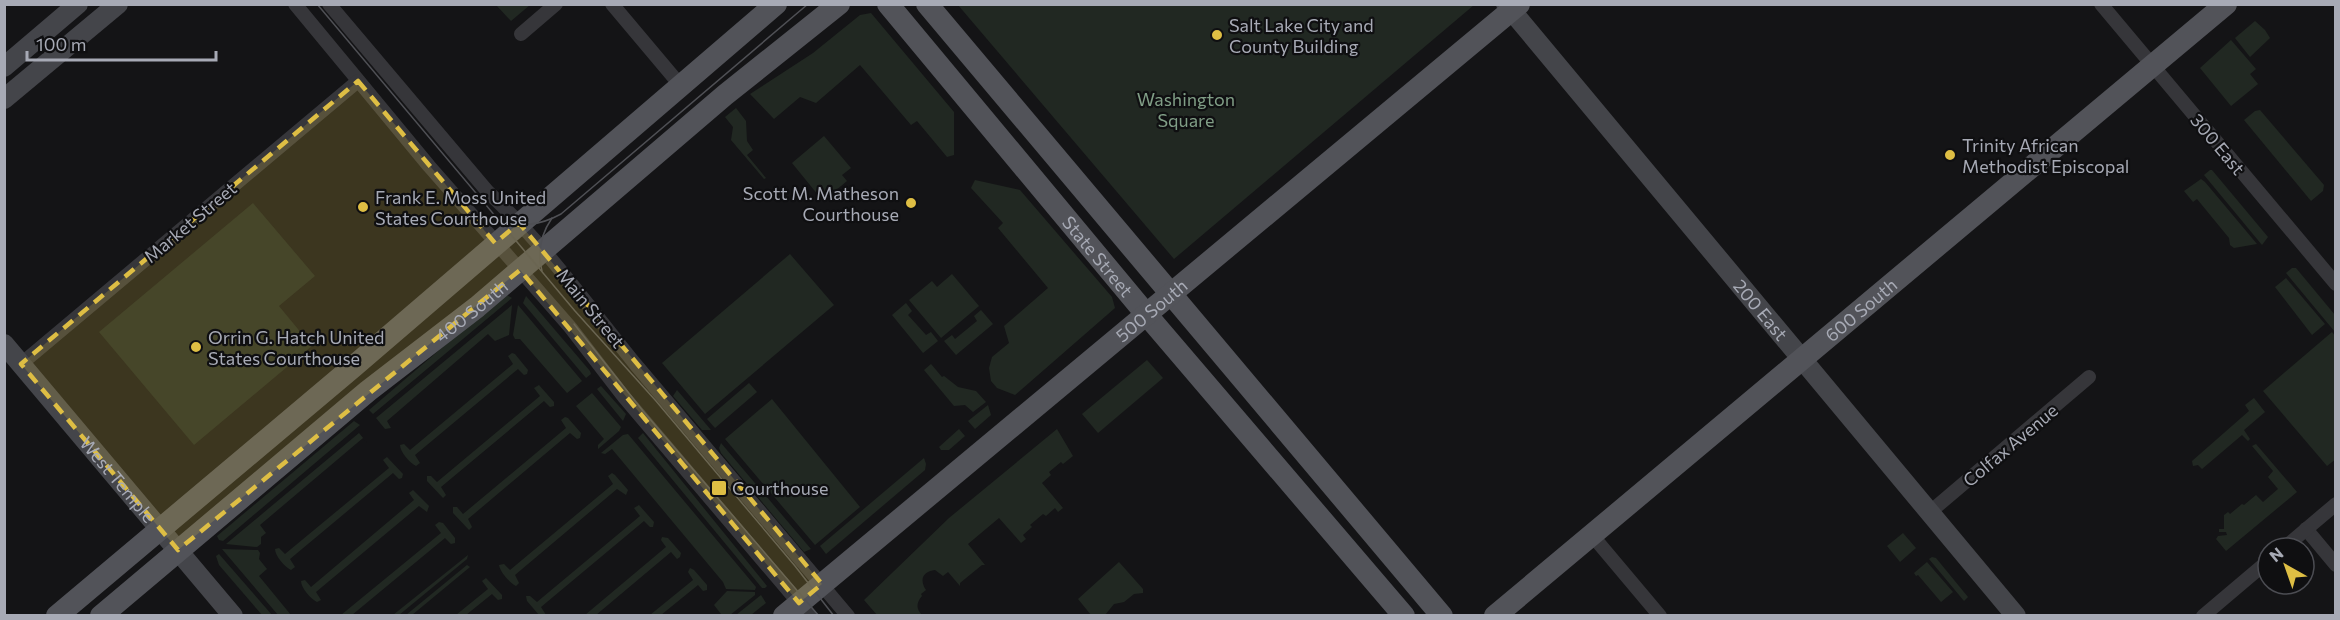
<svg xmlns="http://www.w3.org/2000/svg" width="2340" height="620" viewBox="0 0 2340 620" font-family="Commissioner,sans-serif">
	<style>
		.green { fill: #212822 }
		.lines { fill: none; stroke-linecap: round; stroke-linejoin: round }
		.street { stroke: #36363a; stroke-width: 14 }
		.secondary { stroke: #44454a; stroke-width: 20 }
		.primary { stroke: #525359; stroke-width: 22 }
		.tram { stroke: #4f5055; stroke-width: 1.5 }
		.marked { fill: #debe44; fill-opacity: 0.2; stroke: #debe44; stroke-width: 4.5; stroke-dasharray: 12 8; stroke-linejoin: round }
		.poi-dot { fill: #debe44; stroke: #0f0f11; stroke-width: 2 }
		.labels { text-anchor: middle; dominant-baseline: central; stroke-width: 4.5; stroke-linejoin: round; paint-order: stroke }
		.poi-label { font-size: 18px; fill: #a7aab5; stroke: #0f0f11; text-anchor: start }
		.park-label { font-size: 18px; fill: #809e86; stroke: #0f0f11 }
		.street-label { font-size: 18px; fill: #a7aab5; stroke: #0f0f11 }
	</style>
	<rect width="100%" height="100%" fill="#141416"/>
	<!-- green -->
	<g class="green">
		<path d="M496,5H530L511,21Z"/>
		<path d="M958,5H1474L1174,259Z"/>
		<path d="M871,13L954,112V155L947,157L917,121L911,125L860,65L816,103L800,97L774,119L750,94L813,53L860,15Z"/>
		<path d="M2255,21L2265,30L2270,38L2250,57L2235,38Z"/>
		<path d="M2231,40L2256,69L2250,74L2258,84L2231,106L2200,68Z"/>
		<path d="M736,108L746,121L747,141L753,150L747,155L766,178L764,179L731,140L733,127L725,117Z"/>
		<path d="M2260,110L2324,185L2323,191L2311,201L2244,120L2255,111Z"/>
		<path d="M824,136L851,168L842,175L847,181L823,201L792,163Z"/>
		<path d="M2210,170H2212L2268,237L2262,245L2204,175Z"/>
		<path d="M2201,179L2205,182L2257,244L2234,248L2230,245L2229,238L2197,199L2193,202L2184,191Z"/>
		<path d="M975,180L1020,190L1112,297L1115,308L1015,395L997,388L991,381L989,368L992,357L1009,343L1004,326L1048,288L998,228L1003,223L971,188Z"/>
		<path d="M253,203L315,276L279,306L312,346L194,445L99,332Z"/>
		<path d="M790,254L834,305L705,414L662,363Z"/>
		<path d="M2292,268H2296L2335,315V332L2286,273Z"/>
		<path d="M952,274L979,306L941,338L909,300L932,281L937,287Z"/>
		<path d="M2286,278L2325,324L2312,335L2275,287Z"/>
		<path d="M505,294L512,298L373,414L369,410Z"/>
		<path d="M526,296L590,371L591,374L586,378L523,303Z"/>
		<path d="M906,303L912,311L908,315L926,335L931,332L938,341L923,353L892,315Z"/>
		<path d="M512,305L509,335L495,341L488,334L387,421L391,428L385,429L376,418Z"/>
		<path d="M518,305L582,381L567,393L520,339H515L513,335Z"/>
		<path d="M981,310L993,324L956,355L944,341L952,335L955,339L977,321L974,316Z"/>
		<path d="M2332,332L2336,337V459L2327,466L2263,391Z"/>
		<path d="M512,353L515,354L528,370L527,374L524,375L518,369L415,455L420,463L416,466C410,463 400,452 400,445L404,444L410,450L513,364L508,356Z"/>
		<path d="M1147,360L1163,378L1098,433L1082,414Z"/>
		<path d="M931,364L942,377L944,376L958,387L976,391L986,402L973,412L965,405L954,406L924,370Z"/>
		<path d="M749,383L757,392L715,428L707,419Z"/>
		<path d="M539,385L554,402V406L550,407L544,401L441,487L446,495L443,498L427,481V476H431L437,482L540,396L534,388Z"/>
		<path d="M601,386L626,414L623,421L597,389Z"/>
		<path d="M677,390L711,430H702L673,396Z"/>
		<path d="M592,393L621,427L619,431L598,449V445L604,439L576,406Z"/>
		<path d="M2254,398L2265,412L2244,430L2250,439L2248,441L2242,435L2202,469L2198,465L2193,466L2192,461L2249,411L2245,405Z"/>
		<path d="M772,399L860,507L815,545L725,439Z"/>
		<path d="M988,405L991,415L975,429L968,421Z"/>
		<path d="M565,417L568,418L581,433L580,438L577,439L570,433L468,519L472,527L469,530L453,513V507H457L463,514L566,428L561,420Z"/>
		<path d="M354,421L360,425L223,541L219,540L217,536Z"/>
		<path d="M959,429L965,436L949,450H941L939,447Z"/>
		<path d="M1057,429L1073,456L1063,464L1061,462L1049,472L1051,475L1042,483L1063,508L1058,512L1055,508L1046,516L1043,514L1030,525L1032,527L1023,535L1026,539L1021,543L999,518L968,544L985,565H982L960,583V586L948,572L943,576L935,570C923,571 919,580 926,590L921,594L922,596C916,603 916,609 922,615H877L864,600L949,518Z"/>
		<path d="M359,433L368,444L363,438L260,525L266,533L261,537V544L257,547L226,544Z"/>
		<path d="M643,433L767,586L765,588H762L638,438Z"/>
		<path d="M628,434L756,587L755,590L726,589L723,582L612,449L605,454L601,453L623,435Z"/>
		<path d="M721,443L811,549L804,552L721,453L719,448Z"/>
		<path d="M2256,444L2297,492L2226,551L2216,539L2218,536L2227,535L2226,532H2219V529H2224V515L2228,512L2230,514L2242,504L2244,505L2256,495L2263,502L2278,489L2268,477L2273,471L2252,446Z"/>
		<path d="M387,457L403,474L402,478L399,479L393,473L290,559L295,567L291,570C285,567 275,556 275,549L279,548L285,554L389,468L383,460Z"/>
		<path d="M924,458L926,464L925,470L826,554L820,546Z"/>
		<path d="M612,473L615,475L628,490L626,495L617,489L515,575L519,583L516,586C510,583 500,572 499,565L504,564L510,570L613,484L608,476Z"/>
		<path d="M413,490L429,506L427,512L419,506L316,592L321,600L317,602C311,599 301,588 301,581L305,580L311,587L414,500L409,493Z"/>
		<path d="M639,505L654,522L653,527H650L644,521L541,607L546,615H539L527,601L526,596H530L537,602L640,516L634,508Z"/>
		<path d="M439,522L443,523L455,538V543L451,544L445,538L352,615H341L441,533L435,525Z"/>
		<path d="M1903,533L1916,548L1900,562L1887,546Z"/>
		<path d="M662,537L668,538L681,553L680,557L677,559L671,552L596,615H585L666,547L661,540Z"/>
		<path d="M222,549L258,550L260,553L259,559L267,569L259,576L291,615H278Z"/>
		<path d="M219,554L272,615H262L219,565L216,556Z"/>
		<path d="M468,555L467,559L399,615H393Z"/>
		<path d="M1932,557L1936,558L1968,597L1964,601L1929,559Z"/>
		<path d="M1119,562L1143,589V593L1134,594L1124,602L1114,604L1105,615H1091L1078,599Z"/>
		<path d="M1927,562L1953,592L1941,602L1918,575L1916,576L1914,573Z"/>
		<path d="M467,565L470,567L412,615H406Z"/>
		<path d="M690,568L694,570L707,585V590L703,591L698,585L661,615H650L693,580L688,572Z"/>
		<path d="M486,578L502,595V599L498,600L492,594L466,615H456L488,589L482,581Z"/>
		<path d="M727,591L755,592V595L730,615H719L721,614L714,605Z"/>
		<path d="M761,595L766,603L751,615H736Z"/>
	</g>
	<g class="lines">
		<!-- street -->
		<g class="street">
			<path d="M295,4L429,166L570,327L624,397L810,616"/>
			<path d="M329,4L488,192C544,244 588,306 636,365C706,449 778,532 848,616"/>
			<path d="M612,4L681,86"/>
			<path d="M2101,4L2336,284"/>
			<path d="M521,34L556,4"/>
			<path d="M21,364L358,81"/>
			<path d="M1930,512L2089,377"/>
			<path d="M2306,529L2336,565"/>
			<path d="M1591,534L1660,616"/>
			<path d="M2284,548L2336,504"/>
			<path d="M2203,616L2268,561"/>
		</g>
		<!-- secondary -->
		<g class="secondary">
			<path id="s1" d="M1506,4L2016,616"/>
			<path d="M4,67L78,4"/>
			<path d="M4,99L118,4"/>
			<path id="s2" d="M4,344L233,616"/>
		</g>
		<!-- primary -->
		<g class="primary">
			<path id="s3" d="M888,4L1146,314L1404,616"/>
			<path d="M927,4L1442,616"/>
			<path d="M57,616L353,367L776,4"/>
			<path id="s4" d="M101,616L368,391L477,307L725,95L839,4"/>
			<path id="s5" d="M784,616L1519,4"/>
			<path id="s6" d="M1495,616L2226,4"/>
		</g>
		<!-- tram -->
		<g class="tram">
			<path d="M317,4L575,311L656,401L795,566L834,616"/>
			<path d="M497,218C520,228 539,226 561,214L808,4"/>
			<path d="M542,271C537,252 541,234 552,218"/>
			<path d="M574,324L643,411L819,616"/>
		</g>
	</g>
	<!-- marked area -->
	<path class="marked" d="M358,81L495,243L519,223L822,584L799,603L520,270L178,550L21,364Z"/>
	<!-- markers -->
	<g class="poi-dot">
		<circle cx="1217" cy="35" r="6"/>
		<circle cx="1950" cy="155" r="6"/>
		<circle cx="911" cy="203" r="6"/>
		<circle cx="363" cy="207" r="6"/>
		<circle cx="196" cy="347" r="6"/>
		<rect x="711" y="480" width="16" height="16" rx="3"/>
	</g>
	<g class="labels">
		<!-- poi labels -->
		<g class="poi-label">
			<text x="1229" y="25">Salt Lake City and<tspan x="1229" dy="21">County Building</tspan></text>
			<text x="1962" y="145">Trinity African<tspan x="1962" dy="21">Methodist Episcopal</tspan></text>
			<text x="899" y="193" text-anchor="end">Scott M. Matheson<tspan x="899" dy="21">Courthouse</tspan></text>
			<text x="375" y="197">Frank E. Moss United<tspan x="375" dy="21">States Courthouse</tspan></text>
			<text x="208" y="337">Orrin G. Hatch United<tspan x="208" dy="21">States Courthouse</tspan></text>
			<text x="732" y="488">Courthouse</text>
		</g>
		<!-- park labels -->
		<g class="park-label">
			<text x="1186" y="99">Washington<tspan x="1186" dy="21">Square</tspan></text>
		</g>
		<!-- street labels -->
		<g class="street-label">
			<text transform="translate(2218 144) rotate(50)">300 East</text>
			<text transform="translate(190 222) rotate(-40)">Market Street</text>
			<text stroke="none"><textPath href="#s3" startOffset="328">State Street</textPath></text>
			<text transform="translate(591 308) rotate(51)">Main Street</text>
			<text stroke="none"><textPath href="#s1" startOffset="398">200 East</textPath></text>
			<text stroke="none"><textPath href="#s4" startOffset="480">400 South</textPath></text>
			<text stroke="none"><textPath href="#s5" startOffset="478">500 South</textPath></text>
			<text stroke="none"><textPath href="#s6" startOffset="477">600 South</textPath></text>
			<text transform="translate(2010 445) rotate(-40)">Colfax Avenue</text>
			<text stroke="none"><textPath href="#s2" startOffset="177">West Temple</textPath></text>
		</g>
	</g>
	<!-- border -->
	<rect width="2340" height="620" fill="none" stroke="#a7aab5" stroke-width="12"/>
	<!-- north arrow -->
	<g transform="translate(2286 566) rotate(320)"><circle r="28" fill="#0f0f11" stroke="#4c4d53" stroke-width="1.5"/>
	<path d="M0-4.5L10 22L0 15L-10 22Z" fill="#debe44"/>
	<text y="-9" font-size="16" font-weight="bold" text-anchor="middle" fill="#a7aab5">N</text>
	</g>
	<!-- scale -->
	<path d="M27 51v9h189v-9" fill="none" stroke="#a7aab5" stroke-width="3"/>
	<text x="36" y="51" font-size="18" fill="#a7aab5" stroke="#0f0f11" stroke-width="4.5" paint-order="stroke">100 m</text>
</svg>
